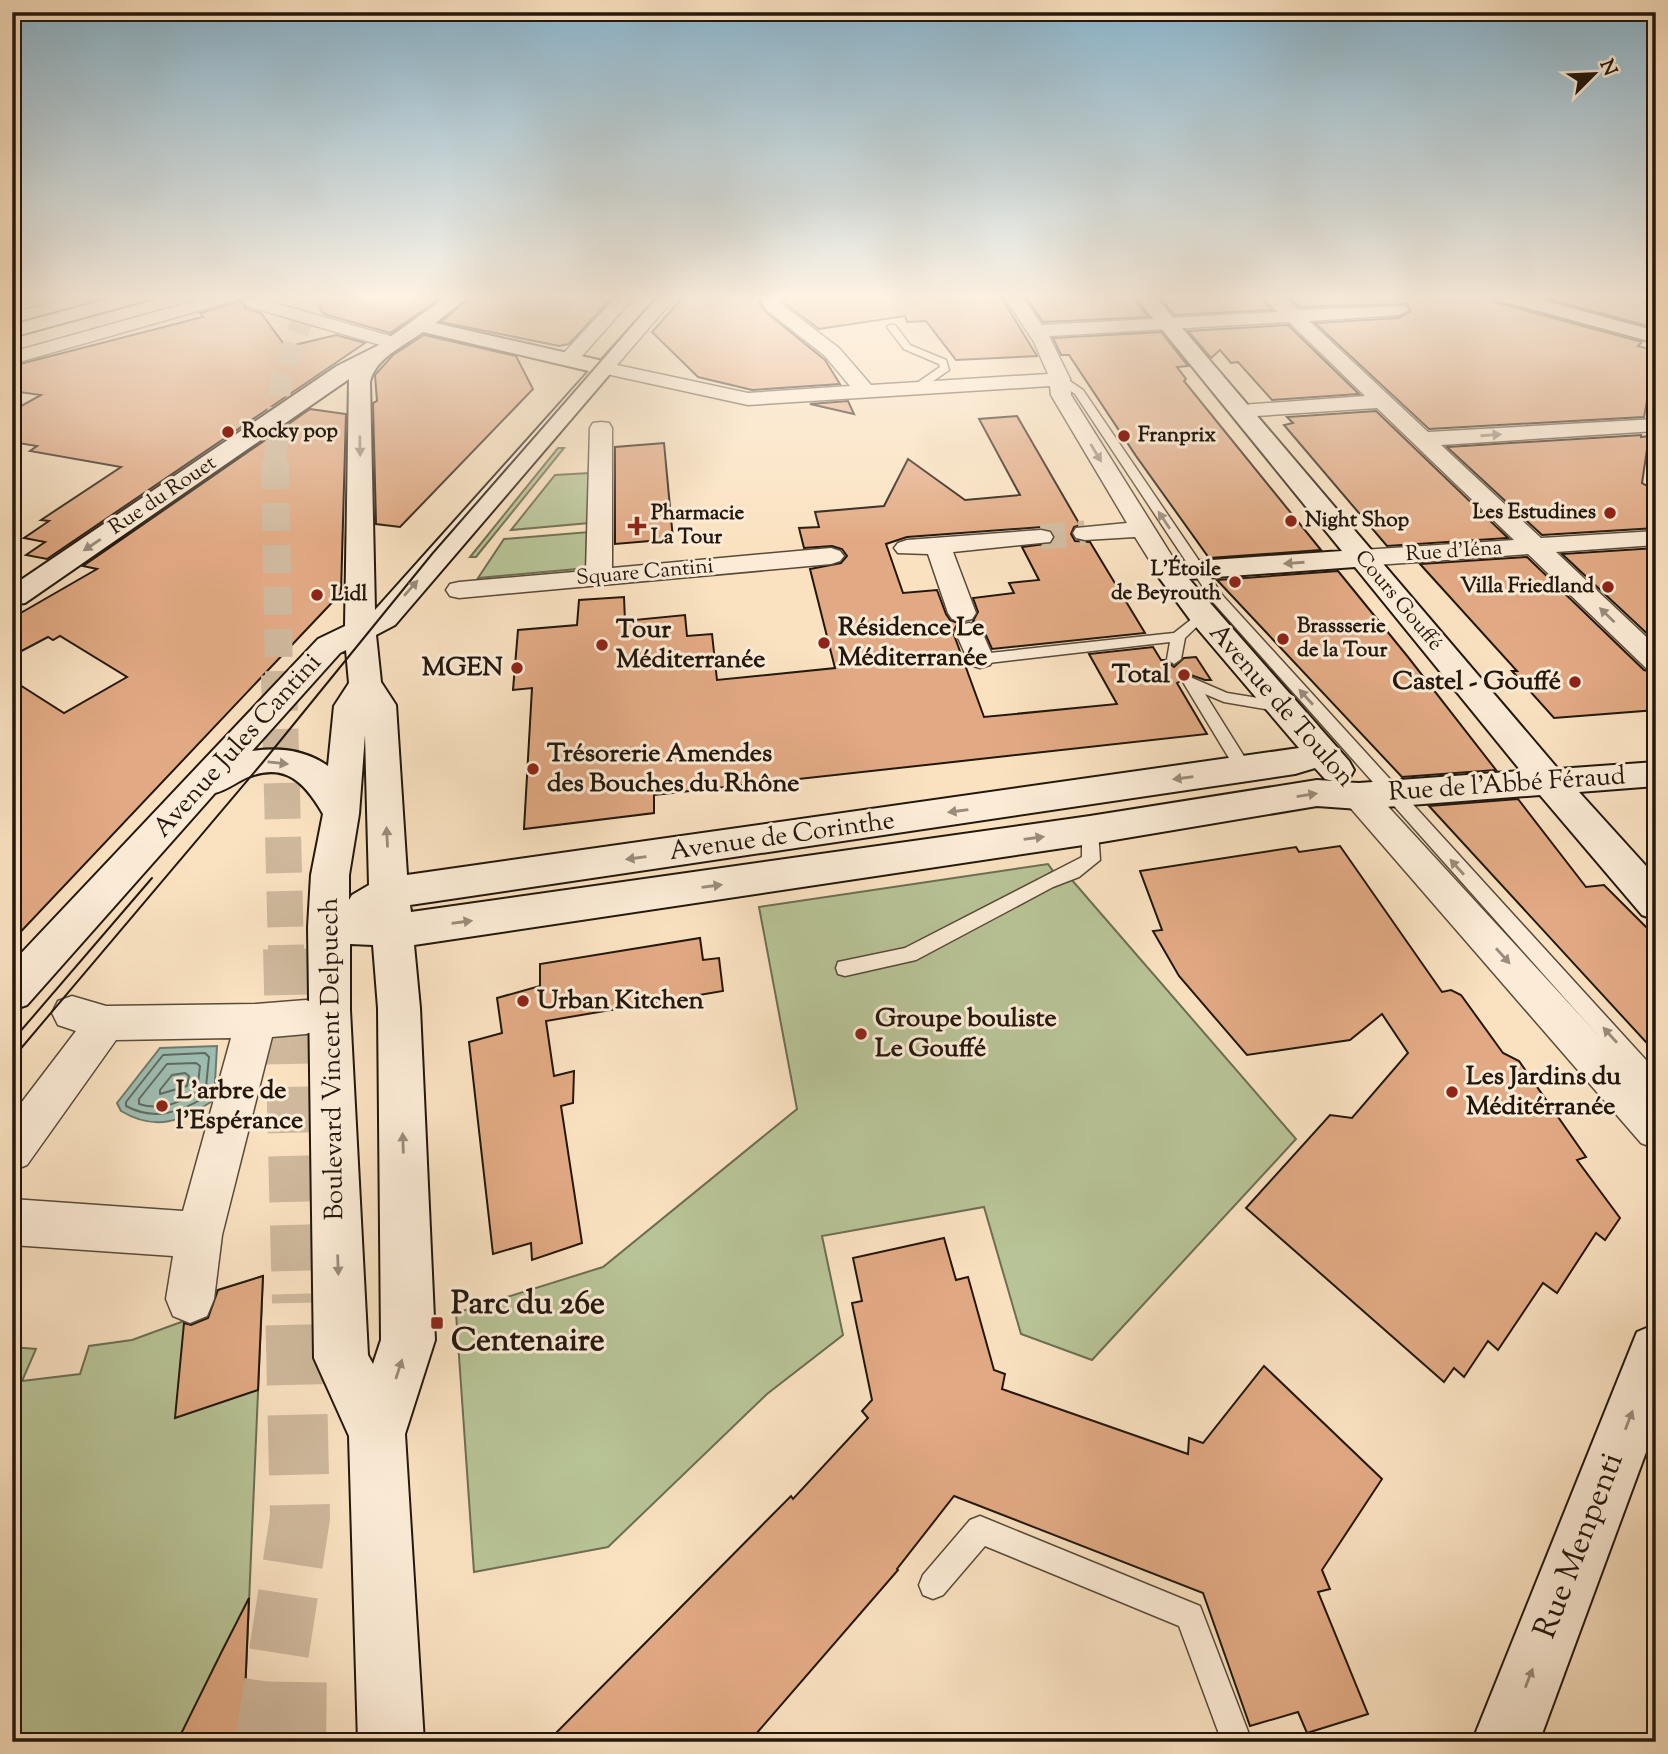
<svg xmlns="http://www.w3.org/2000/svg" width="1668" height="1754" viewBox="0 0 1668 1754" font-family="'Sorts Mill Goudy',serif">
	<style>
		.green { fill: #b8c497; stroke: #6d6e52; stroke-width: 2 }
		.water { fill: #9ebeb2; stroke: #6c7b70; stroke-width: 2 }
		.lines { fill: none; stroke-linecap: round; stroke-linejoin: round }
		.shore { stroke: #606a60; stroke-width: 2 }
		.building { fill: #e2aa84; stroke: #22170d; stroke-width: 2 }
		.street-tunnel { stroke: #cfb99d; stroke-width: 25; stroke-dasharray: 25 13; stroke-linecap: butt }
		.highway-tunnel-far4 { stroke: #cfb99d; stroke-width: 22; stroke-dasharray: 22 11; stroke-linecap: butt }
		.highway-tunnel-far3 { stroke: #cfb99d; stroke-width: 28; stroke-dasharray: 28 14; stroke-linecap: butt }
		.highway-tunnel-far2 { stroke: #cfb99d; stroke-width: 36; stroke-dasharray: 36 18; stroke-linecap: butt }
		.highway-tunnel-far1 { stroke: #cfb99d; stroke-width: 46; stroke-dasharray: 46 23; stroke-linecap: butt }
		.highway-tunnel { stroke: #cfb99d; stroke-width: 60; stroke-dasharray: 60 30; stroke-linecap: butt }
		.lane-casing { stroke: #584a3a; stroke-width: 3 }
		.street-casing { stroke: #584a3a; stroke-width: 3 }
		.secondary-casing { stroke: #22170d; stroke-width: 4 }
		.lane { fill: #fcecd7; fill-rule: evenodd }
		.street { fill: #fcecd7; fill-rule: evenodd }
		.secondary { fill: #fcecd7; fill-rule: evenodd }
		.tram { stroke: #22170d; stroke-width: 2 }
		.oneway { fill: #9a8c7c }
		.poi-dot { fill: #8f2418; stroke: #fcecd7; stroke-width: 2.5 }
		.labels { text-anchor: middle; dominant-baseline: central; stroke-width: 6; stroke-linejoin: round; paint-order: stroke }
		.far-poi-label { font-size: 21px; font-weight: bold; fill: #22170d; stroke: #fcecd7; text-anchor: start }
		.far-street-label { font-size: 21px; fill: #22170d; stroke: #fcecd7 }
		.poi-label { font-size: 26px; font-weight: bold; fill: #22170d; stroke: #fcecd7; text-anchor: start }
		.street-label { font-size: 26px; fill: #22170d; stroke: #fcecd7 }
		.near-poi-label { font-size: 32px; font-weight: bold; fill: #22170d; stroke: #fcecd7; text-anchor: start }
		.near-street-label { font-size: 32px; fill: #22170d; stroke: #fcecd7 }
	</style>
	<rect width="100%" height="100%" fill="#fae2c1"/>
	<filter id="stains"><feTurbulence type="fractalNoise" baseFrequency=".00286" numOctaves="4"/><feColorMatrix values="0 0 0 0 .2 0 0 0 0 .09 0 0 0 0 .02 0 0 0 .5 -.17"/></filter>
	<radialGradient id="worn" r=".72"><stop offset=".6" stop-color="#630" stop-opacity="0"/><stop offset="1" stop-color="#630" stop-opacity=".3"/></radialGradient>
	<!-- green -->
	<g class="green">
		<path d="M558,448H564L476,557H470Z"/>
		<path d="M589,473V523L511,530L555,475Z"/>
		<path d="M589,532L588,568L478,578L504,539Z"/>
		<path d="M1048,864L1053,871L1048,874L1055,885L1071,879L1296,1139L1092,1360L1021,1334L984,1207L822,1236L843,1335L767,1394L608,1547L474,1572L456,1313L603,1267L797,1109L759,907Z"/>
		<path d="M263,1276L243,1742H12V1347L36,1349L22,1381L80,1374L89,1346L132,1340L184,1321L185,1300Z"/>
	</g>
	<!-- water -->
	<path class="water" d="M217,1046L214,1100C182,1121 156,1132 121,1111L117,1103L160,1048Z"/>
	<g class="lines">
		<!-- shore -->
		<g class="shore">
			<path d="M205,1053L209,1057L205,1097C179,1113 154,1121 126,1106V1102L163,1055Z"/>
			<path d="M196,1063L200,1066L197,1092C179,1103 160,1111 139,1104V1099L167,1064Z"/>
			<path d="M185,1073L189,1076L187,1086L160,1094V1090L172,1075Z"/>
		</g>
	</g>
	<!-- building -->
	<g class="building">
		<path d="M310,295H445L390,333L324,314Z"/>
		<path d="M473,295H615L569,344L559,346L441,322Z"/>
		<path d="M685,295H763L758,301L766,312L825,360L840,384L752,390L698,377L652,332Z"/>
		<path d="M787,295H1000L1037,356L956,360L926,321L907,322L905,316L819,329L783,302Z"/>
		<path d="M1024,295H1131L1148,317L1043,322Z"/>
		<path d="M1157,295H1259L1272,310L1175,315Z"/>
		<path d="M1285,295H1489L1494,302L1642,342L1638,346L1656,351L1644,417L1429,429L1315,323L1399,318L1411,311L1407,304L1299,307Z"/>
		<path d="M1532,295H1648L1644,303L1656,306V328Z"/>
		<path d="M242,301L246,309L261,313L286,347L336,335L365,343L47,559L26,555L45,542L24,538L49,521L41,520L121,467L30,451L37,446L12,442V411L41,395L12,391V366L203,317L200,313Z"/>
		<path d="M1288,325L1359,394L1272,400L1238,362L1231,363L1220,350L1211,358L1188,331Z"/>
		<path d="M1161,332L1188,366L1177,367L1186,379L1184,381L1321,550L1209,558L1136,456L1069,355H1061L1053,338Z"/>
		<path d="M424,335L516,356L533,389L400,527L376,524L373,403L377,401L375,375L393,355Z"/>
		<path d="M848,401L854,414L810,404Z"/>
		<path d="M310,409L346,414L341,593L12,941V680L64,713L127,677L60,636L53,640L48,637L12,656V618L97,569L83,566Z"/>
		<path d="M1376,411L1508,538L1387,546L1284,425L1293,423L1287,417Z"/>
		<path d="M1017,416L1080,525L1074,527L1071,534L1075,541L1090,542L1145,633L992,649L981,624L973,621L978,612L973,598L1014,593L1009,583L1039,580L1022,547L1052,543L1055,538L1052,531L1042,527L907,537L886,544L903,593L937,590L946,614L950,620L958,623L953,632L984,717L1117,704L1089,654L1153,647L1161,660H1165L1174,667L1184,658L1196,657L1211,680H1205L1191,675L1177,683L1207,734L654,795V813L524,829L532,688L513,690L518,630L577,625L579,600L624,597L625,621L685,615L687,636L712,634L717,680L835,668L810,569L841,563L847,556L842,549L832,546L804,548L799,528L819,527L815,512L884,506L908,459L965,500L1020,495L979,419Z"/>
		<path d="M1641,435V437L1649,436L1642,483L1656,491V528L1542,535L1447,447Z"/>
		<path d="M664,443L673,539L615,544V447Z"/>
		<path d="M1656,548V642L1562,554Z"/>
		<path d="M1527,557L1644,670L1656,673V710L1554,718L1512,671H1517L1420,564Z"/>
		<path d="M1338,571L1408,657L1496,770L1402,777L1217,580Z"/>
		<path d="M1518,799L1586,887L1604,885L1656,937V1053L1429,806Z"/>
		<path d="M1340,846L1442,992L1451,990L1461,995L1503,1053L1519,1061L1586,1157L1577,1160L1620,1218L1605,1240L1596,1233L1557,1293L1543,1283L1498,1350L1488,1341L1464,1377L1454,1368L1444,1382L1246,1208L1330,1115L1352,1118L1408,1053L1382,1014L1350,1040L1247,1055L1179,976L1153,931L1162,930L1140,871L1296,847L1299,852Z"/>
		<path d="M700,938L703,960L719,958L723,991L546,1021L554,1076L574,1071L573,1103L561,1106L582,1243L532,1260L531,1243L493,1254L469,1042L502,1033L497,998L540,986V964Z"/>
		<path d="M944,1238L956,1280L968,1277L994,1370L1005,1374L1002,1389L1188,1454L1189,1438L1203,1443L1264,1366L1382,1479L1322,1570L1330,1589L1318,1592L1368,1714L1307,1733L1298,1712L1250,1726L1203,1593L954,1496L897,1569L898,1570L749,1742H547L791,1496L793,1499L868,1418L862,1411L872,1400L852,1303L862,1301L853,1258Z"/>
		<path d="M263,1276L258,1390L175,1418L184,1323L191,1325L208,1318L218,1290Z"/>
		<path d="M249,1598L243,1742H177L221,1653Z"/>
	</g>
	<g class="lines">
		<!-- street-tunnel -->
		<path class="street-tunnel" d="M1041,537L1085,533"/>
		<!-- highway-tunnel-far4 -->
		<path class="highway-tunnel-far4" d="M275,462L280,386L303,316L314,295"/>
		<!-- highway-tunnel-far3 -->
		<path class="highway-tunnel-far3" d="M275,461L279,677"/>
		<!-- highway-tunnel-far2 -->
		<path class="highway-tunnel-far2" d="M279,675L286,951"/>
		<!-- highway-tunnel-far1 -->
		<path class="highway-tunnel-far1" d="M286,949L295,1303"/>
		<!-- highway-tunnel -->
		<g class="highway-tunnel">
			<path d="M265,1742L300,1517L295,1302"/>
			<path d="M296,1742L297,1665"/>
		</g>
		<!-- lane casing -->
		<g class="lane-casing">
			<g id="lane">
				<path d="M889,325H895L910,345L946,360L949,370L922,389H914V385L940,367L939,364L904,349L887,327Z"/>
				<path d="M1056,377H1064L1083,390L1223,596L1656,1071V1095L1649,1093L1213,602L1075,394L1056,381Z"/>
				<path d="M1202,611L1209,615L1185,638L1181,659L1174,664L1167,659L1170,642L980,664L973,659L980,654L1174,633Z"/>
				<path d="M1190,677L1227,693L1282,702L1289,707L1282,712L1224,702L1205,694L1252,769L1250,773H1238L1183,682Z"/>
				<path d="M1090,824L1098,830L1100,860L1079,877L1053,887L916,960L845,976L838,974L836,968L838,962L905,948L1082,857V830Z"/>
				<path d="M980,1516L1200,1606L1252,1742H1222L1179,1626L985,1546L943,1595L933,1599L923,1595L919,1585L923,1575L970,1520Z"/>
			</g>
		</g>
		<!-- street casing -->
		<g class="street-casing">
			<g id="street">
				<path d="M36,295H65L62,299L12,311V301Z"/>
				<path d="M216,295H243L240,299L12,364V352Z"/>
				<path d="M618,295H636L575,364H561L558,360L561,356Z"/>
				<path d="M659,295H677L617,365L748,393L850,386L825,356L768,311L761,301L766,295H784L780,303L839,348L871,385L1048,374L1034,342L1003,295H1021L1042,325L1278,312L1262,295H1281L1298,310L1405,306L1408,310L1399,315L1309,321L1428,432L1656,419V431L1441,445L1541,538L1656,531V545L1556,552L1656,646V671L1646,668L1528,554L1362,566L1353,563L1349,558L1353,553L1362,550L1514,540L1377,408L1241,417L1234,415L1230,411L1234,407L1241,405L1365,396L1289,322L1049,336L1070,379L1071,395L1182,572L1178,577L1169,580L1160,577L1135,537L1085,540L1076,538L1073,533L1076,528L1127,523L1051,395L1050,386L748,405L597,372L594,368L597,364Z"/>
				<path d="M253,297L401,339L404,343L394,349L247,306L244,302Z"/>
				<path d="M601,422L609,423L612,428V568L831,548L840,551L844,556L840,561L831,564L459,598L450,596L446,590L450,584L459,582L586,571L590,428L593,423Z"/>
				<path d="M1041,530L1050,532L1053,537L1050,542L953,552L976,613L972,619L962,621L952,619L948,613L928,554L898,553L894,548L898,543L907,540Z"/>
				<path d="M969,623L979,625L994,659L990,665L980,668L970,665L955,631L959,625Z"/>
				<path d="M1359,784L1371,788L1656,1098V1149L1641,1143L1347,804L1343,796L1347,788Z"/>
				<path d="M72,996L106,1006L256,1004L306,1000L320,1005L326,1017L320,1029L306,1034L272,1037L222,1235L214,1299L207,1316L190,1323L173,1316L166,1299L173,1256L12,1245V1199L183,1211L231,1038L116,1040L27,1165L12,1171V1115L76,1031L58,1025L52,1013L58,1001Z"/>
			</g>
		</g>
		<!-- secondary casing -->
		<g class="secondary-casing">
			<g id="secondary">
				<path d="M123,295H154L151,299L12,337V325Z"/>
				<path d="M449,295H471L435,323L612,363L615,368L395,625L376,635L381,682L396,705L407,875L1299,748L1191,621L1155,572L1159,566L1169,563L1342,551L1134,295H1154L1558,769L1656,762V786L1579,792L1656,877V920L1642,915L1540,795L1359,809L1317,806L1090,844L414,945L420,1008L435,1340L405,1434L424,1742H358L349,1436L314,1358L308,927L311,875L323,814C305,783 285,761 246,778C235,783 227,790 215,793L27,1005L12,1010V963L318,639L345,626L349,379L25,603L12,605V580L18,582L337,366L377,346ZM423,332L589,371L375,610L370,382C375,358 404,346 423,332ZM1355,567L1521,771L1359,783L1339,782L1349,779L1354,770L1349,761L1189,579ZM346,650L349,683L334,706L328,766C306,750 278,747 252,751L340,653ZM365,735L369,885L352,895L349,900V875L359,814ZM1315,768L1325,779L1333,781L1317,780L1090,816L411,912L410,905L1295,774ZM350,944L373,945L378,1008L381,1340L373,1364L368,1355L350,1010Z"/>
				<path d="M1492,295H1523L1656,331V343L1495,299Z"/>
				<path d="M1656,1324V1425L1539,1742H1472L1637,1332Z"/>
			</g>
		</g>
		<!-- lane -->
		<use href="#lane" class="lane"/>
		<!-- street -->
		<use href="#street" class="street"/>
		<!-- secondary -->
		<use href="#secondary" class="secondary"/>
		<!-- tram -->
		<g class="tram">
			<path d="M12,1041L152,878"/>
			<path d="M12,1059L263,762L432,554L658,295"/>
		</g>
	</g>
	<!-- one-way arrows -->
	<defs><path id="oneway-solid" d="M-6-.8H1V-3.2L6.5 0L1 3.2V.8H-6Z" transform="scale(1.75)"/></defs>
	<g class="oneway">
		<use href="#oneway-solid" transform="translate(1491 435) rotate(-4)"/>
		<use href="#oneway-solid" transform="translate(360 446) rotate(89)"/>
		<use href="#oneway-solid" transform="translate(1096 453) rotate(59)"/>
		<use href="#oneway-solid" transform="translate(1164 520) rotate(-124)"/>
		<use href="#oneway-solid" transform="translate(92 545) rotate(146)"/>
		<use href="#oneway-solid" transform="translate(1294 563) rotate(176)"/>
		<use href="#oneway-solid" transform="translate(411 588) rotate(-49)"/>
		<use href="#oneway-solid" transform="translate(1607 615) rotate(-136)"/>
		<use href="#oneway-solid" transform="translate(1306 697) rotate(-132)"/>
		<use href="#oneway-solid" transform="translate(278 763) rotate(6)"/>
		<use href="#oneway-solid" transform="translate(1183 778) rotate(172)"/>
		<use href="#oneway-solid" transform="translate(1307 795) rotate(-9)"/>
		<use href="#oneway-solid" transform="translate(958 811) rotate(172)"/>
		<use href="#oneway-solid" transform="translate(387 837) rotate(-93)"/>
		<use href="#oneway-solid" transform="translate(1034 838) rotate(-8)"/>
		<use href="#oneway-solid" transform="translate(636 858) rotate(172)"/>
		<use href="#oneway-solid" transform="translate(1457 867) rotate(-132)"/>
		<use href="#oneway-solid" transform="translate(712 886) rotate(-8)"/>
		<use href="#oneway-solid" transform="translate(462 922) rotate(-8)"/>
		<use href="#oneway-solid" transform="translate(1503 956) rotate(48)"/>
		<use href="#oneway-solid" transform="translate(1610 1035) rotate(-132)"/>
		<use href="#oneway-solid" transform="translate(403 1143) rotate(-92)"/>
		<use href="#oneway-solid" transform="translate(338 1265) rotate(88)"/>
		<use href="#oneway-solid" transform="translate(399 1369) rotate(-72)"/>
		<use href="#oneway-solid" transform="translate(1629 1420) rotate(-69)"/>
		<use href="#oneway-solid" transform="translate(1529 1678) rotate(-69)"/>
	</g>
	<!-- sky -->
	<linearGradient id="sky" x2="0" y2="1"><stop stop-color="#8ab8d2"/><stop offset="0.55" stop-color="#fdf2e3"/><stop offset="1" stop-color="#fdf2e3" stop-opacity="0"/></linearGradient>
	<rect width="1668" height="540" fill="url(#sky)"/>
	<!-- markers -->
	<g class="poi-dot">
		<circle cx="228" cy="432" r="7"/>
		<circle cx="1124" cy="436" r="7"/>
		<circle cx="1610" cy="513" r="7"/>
		<circle cx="1291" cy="521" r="7"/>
		<path d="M633.5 515.5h7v7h7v7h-7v7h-7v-7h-7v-7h7z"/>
		<circle cx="1235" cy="582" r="7"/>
		<circle cx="1608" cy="587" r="7"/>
		<circle cx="317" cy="595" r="7"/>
		<circle cx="1283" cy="639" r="7"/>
		<circle cx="824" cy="643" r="7"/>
		<circle cx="602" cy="645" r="7"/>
		<circle cx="517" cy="668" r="7"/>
		<circle cx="1184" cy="675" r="7"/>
		<circle cx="1575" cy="682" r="7"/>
		<circle cx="533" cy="769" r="7"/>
		<circle cx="523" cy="1001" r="7"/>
		<circle cx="861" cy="1034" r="7"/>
		<circle cx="1452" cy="1092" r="7"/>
		<circle cx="162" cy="1106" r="7"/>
		<rect x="430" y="1316" width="14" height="14" rx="3.5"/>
	</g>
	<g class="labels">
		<!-- far-poi labels -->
		<g class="far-poi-label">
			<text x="242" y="432">Rocky pop</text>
			<text x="1138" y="436">Franprix</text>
			<text x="1596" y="513" text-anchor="end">Les Estudines</text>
			<text x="651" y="514">Pharmacie<tspan x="651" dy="24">La Tour</tspan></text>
			<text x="1305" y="521">Night Shop</text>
			<text x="1221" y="570" text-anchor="end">L'Étoile<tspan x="1221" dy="24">de Beyrouth</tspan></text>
			<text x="1594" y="587" text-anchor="end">Villa Friedland</text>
			<text x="331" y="595">Lidl</text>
			<text x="1297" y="627">Brassserie<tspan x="1297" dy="24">de la Tour</tspan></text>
		</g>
		<!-- far-street labels -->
		<g class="far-street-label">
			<text transform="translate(163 496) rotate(-34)">Rue du Rouet</text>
			<text transform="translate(1454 552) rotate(-4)">Rue d'Iéna</text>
			<text transform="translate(645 573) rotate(-5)">Square Cantini</text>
			<text transform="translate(1398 601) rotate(50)">Cours Gouffé</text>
		</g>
		<!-- poi labels -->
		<g class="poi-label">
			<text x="838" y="628">Résidence Le<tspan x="838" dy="30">Méditerranée</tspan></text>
			<text x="616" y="630">Tour<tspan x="616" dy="30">Méditerranée</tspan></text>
			<text x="503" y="668" text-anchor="end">MGEN</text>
			<text x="1170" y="675" text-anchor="end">Total</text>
			<text x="1561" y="682" text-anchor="end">Castel - Gouffé</text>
			<text x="547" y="754">Trésorerie Amendes<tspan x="547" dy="30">des Bouches du Rhône</tspan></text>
			<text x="537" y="1001">Urban Kitchen</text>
			<text x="875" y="1019">Groupe bouliste<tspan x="875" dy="30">Le Gouffé</tspan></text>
			<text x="1466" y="1077">Les Jardins du<tspan x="1466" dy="30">Méditérranée</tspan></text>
			<text x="176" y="1091">L’arbre de<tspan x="176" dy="30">l’Espérance</tspan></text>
		</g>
		<!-- street labels -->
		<g class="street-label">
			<text transform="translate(1281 706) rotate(49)">Avenue de Toulon</text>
			<text transform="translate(238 746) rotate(-48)">Avenue Jules Cantini</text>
			<text transform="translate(1507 785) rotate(-4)">Rue de l'Abbé Féraud</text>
			<text transform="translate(782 837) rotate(-8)">Avenue de Corinthe</text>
			<text transform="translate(333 1059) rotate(-91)">Boulevard Vincent Delpuech</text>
		</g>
		<!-- near-poi labels -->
		<g class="near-poi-label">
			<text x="451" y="1305">Parc du 26e<tspan x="451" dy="37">Centenaire</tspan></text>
		</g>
		<!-- near-street labels -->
		<g class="near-street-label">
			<text transform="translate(1580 1546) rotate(-69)">Rue Menpenti</text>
		</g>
	</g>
	<!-- margin -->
	<rect width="1668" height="1754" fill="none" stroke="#fae2c1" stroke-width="42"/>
	<rect x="14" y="14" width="1640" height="1726" fill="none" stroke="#22170d" stroke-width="3.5"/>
	<rect x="21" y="21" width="1626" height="1712" fill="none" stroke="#22170d" stroke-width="2"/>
	<!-- north arrow -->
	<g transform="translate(1594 74) rotate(66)" stroke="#fcecd7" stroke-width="5" paint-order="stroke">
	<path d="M0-5L12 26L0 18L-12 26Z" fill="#22170d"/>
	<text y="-10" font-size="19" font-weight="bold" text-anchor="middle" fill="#22170d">N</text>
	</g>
	<rect width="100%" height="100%" filter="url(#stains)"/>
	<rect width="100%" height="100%" fill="url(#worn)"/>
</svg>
